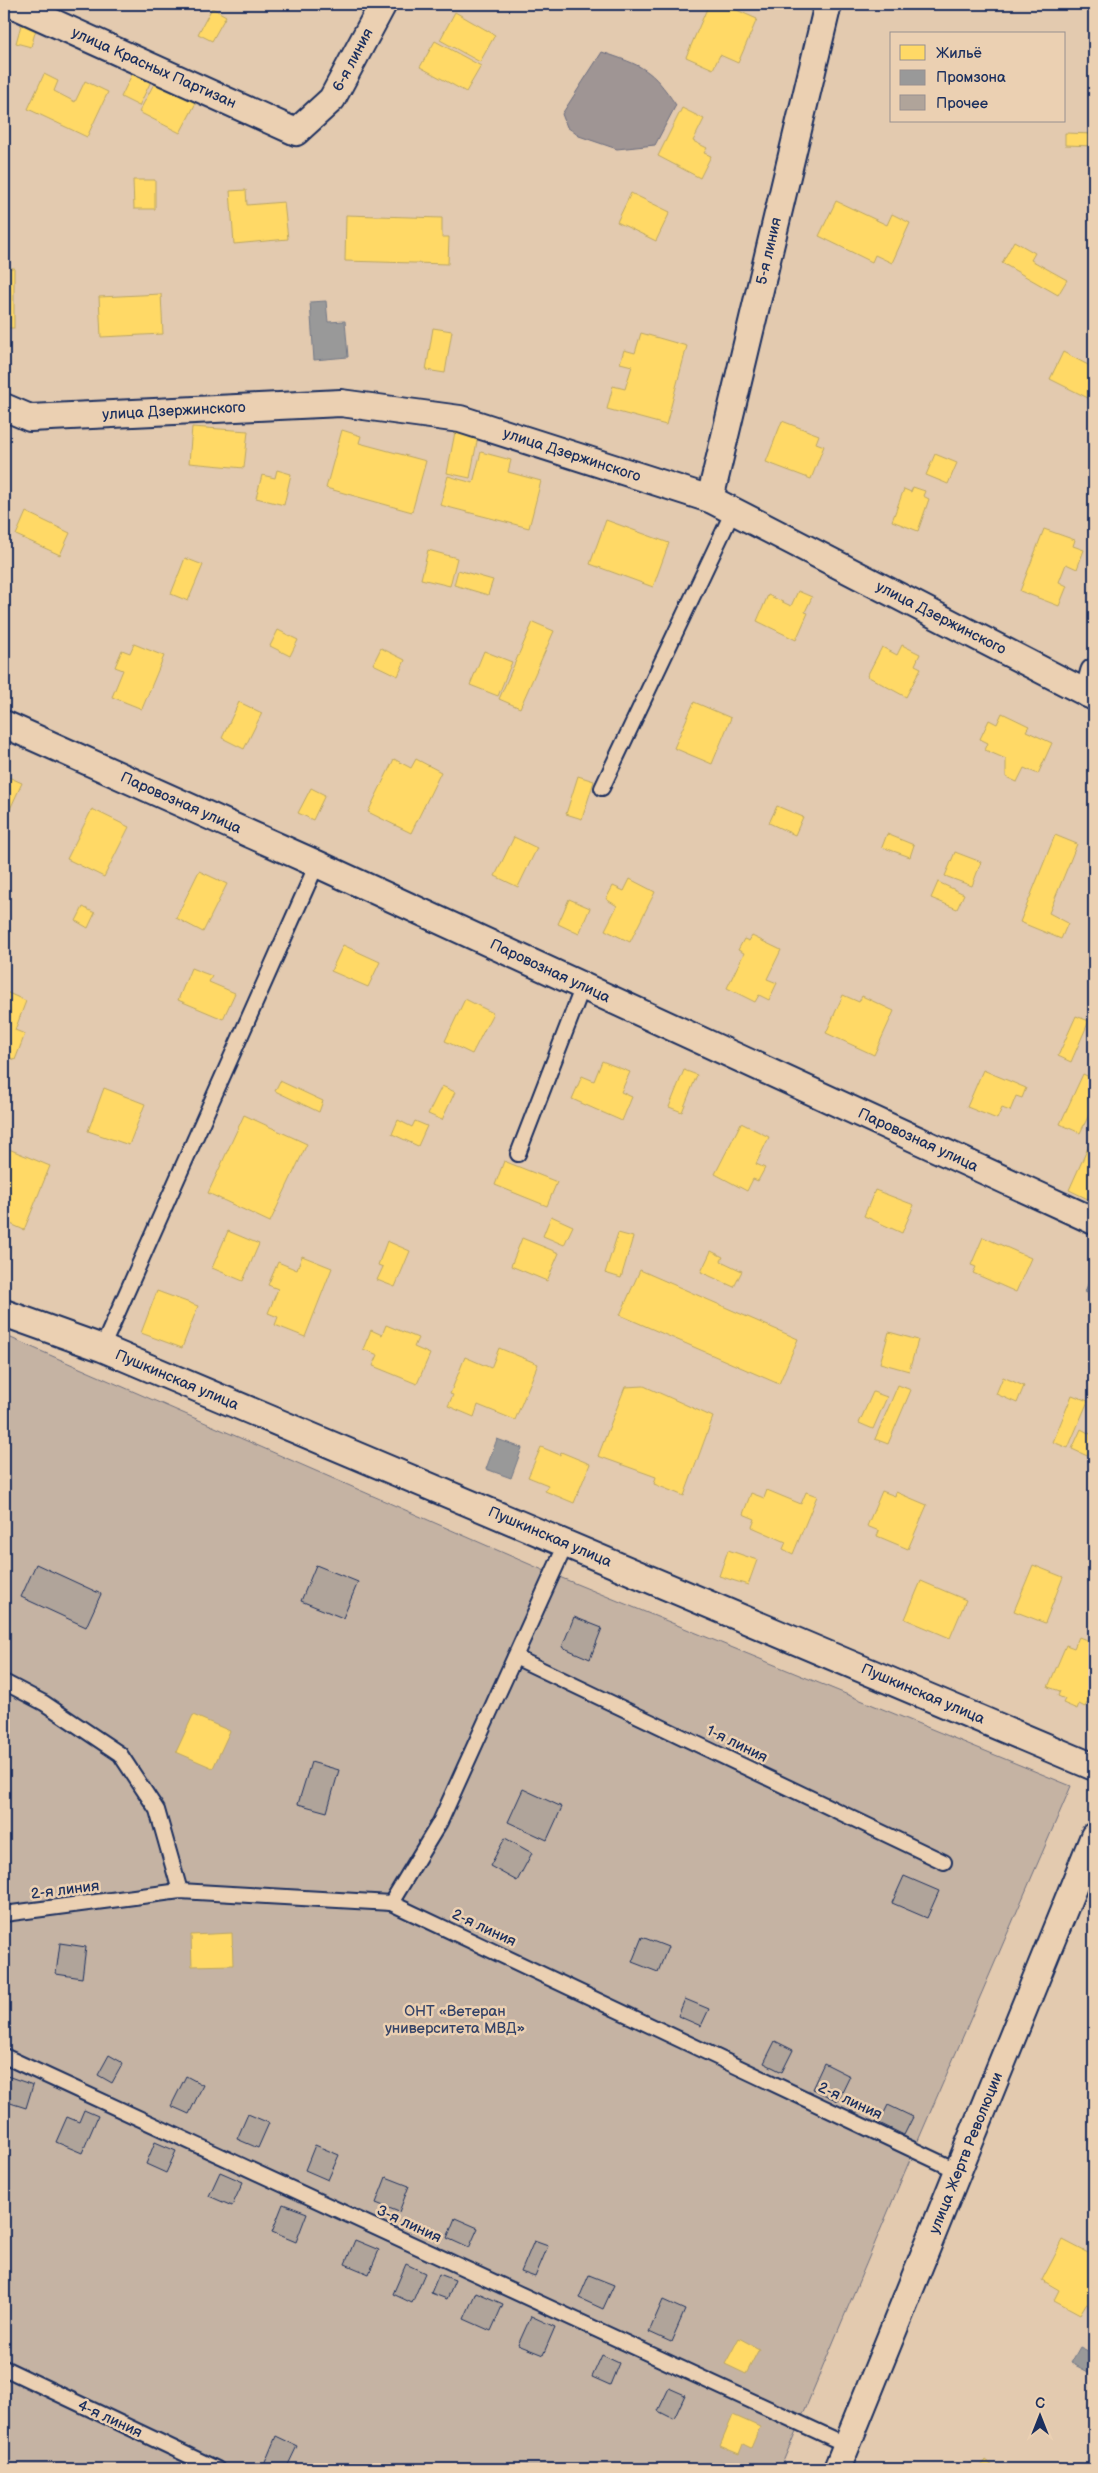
<svg xmlns="http://www.w3.org/2000/svg" width="1098" height="2473" viewBox="0 0 1098 2473" font-family="'Balsamiq Sans',sans-serif">
	<style>
		.green { fill: #c5b3a3; stroke: #707180 }
		.water { fill: #9f9594; stroke: #6a6c7e }
		.homes { fill: #ffd966; stroke: #bba664 }
		.industry { fill: #999; stroke: #737987 }
		.building { fill: #b0a49a; stroke: #1b2f5e }
		.lines { fill: none; stroke-linecap: round; stroke-linejoin: round }
		.lane-casing { stroke: #1b2f5e; stroke-width: 18 }
		.street-casing { stroke: #1b2f5e; stroke-width: 30 }
		.lane { stroke: #ebd0b2; stroke-width: 14 }
		.street { stroke: #ebd0b2; stroke-width: 26 }
		.labels { text-anchor: middle; dominant-baseline: central; stroke-width: 5; stroke-linejoin: round; paint-order: stroke }
		.street-label { font-size: 15px; fill: #1b2f5e; stroke: #ebd0b2 }
		.park-label { font-size: 15px; fill: #344368; stroke: #ebd0b2 }
	</style>
	<rect width="100%" height="100%" fill="#e3caaf"/>
	<filter id="ink" filterUnits="userSpaceOnUse"><feTurbulence type="fractalNoise" baseFrequency=".02" numOctaves="2"/><feDisplacementMap in="SourceGraphic" scale="10" xChannelSelector="R" yChannelSelector="G"/><feConvolveMatrix kernelMatrix="1 2 1 2 8 2 1 2 1" color-interpolation-filters="sRGB"/></filter>
	<g filter="url(#ink)">
		<!-- green -->
		<path class="green" d="M4,1335L552,1574L1071,1786L914,2150L780,2469H4Z"/>
		<!-- water -->
		<path class="water" d="M602,52C643,66 651,68 676,105L655,145L617,149L579,136L567,127L562,114Z"/>
		<!-- homes -->
		<g class="homes">
			<path d="M709,4H723L757,19L738,63L720,55L713,69L686,57Z"/>
			<path d="M212,8L226,16L212,41L198,34Z"/>
			<path d="M455,12L495,35L480,62L440,40Z"/>
			<path d="M23,18L38,22L31,47L16,43Z"/>
			<path d="M435,41L481,66L466,92L420,67Z"/>
			<path d="M135,68L153,77L139,106L121,97Z"/>
			<path d="M44,74L58,81L54,91L75,102L85,81L108,92L87,137L28,109Z"/>
			<path d="M156,80L197,101L180,133L139,112Z"/>
			<path d="M682,108L704,119L693,141L707,148L704,153L711,156L700,178L658,156Z"/>
			<path d="M1065,133L1094,134V146L1065,145Z"/>
			<path d="M133,180H155V209H134Z"/>
			<path d="M246,190L247,205L284,202L288,239L234,244L230,191Z"/>
			<path d="M631,193L670,212L656,241L617,222Z"/>
			<path d="M836,201L887,225L892,214L910,223L892,263L875,255L872,262L819,236Z"/>
			<path d="M346,215L442,218V237H449L448,264L345,261Z"/>
			<path d="M1014,241L1035,253L1031,260L1067,280L1058,295L1002,263Z"/>
			<rect x="4" y="268" width="10" height="60"/>
			<path d="M161,294L163,334L101,337L99,297Z"/>
			<path d="M433,328L452,331L445,373L426,370Z"/>
			<path d="M641,333L687,346L666,425L607,409L613,386L625,389L632,366L620,363L624,350L635,353Z"/>
			<path d="M1063,352L1094,368V401L1050,379Z"/>
			<path d="M782,421L819,435L816,443L824,446L811,479L766,462Z"/>
			<path d="M192,427L248,431L244,468L189,463Z"/>
			<path d="M342,430L361,436L359,443L426,461L412,512L326,488Z"/>
			<path d="M455,432L478,436L470,478L447,473Z"/>
			<path d="M481,452L511,460L508,472L541,481L529,528L440,505L448,476L473,483Z"/>
			<path d="M935,454L957,463L948,484L926,475Z"/>
			<path d="M277,470L291,474L284,505L256,498L262,475L275,478Z"/>
			<path d="M913,487L925,491L923,496L929,499L918,531L892,521L904,489L911,492Z"/>
			<path d="M26,512L70,533L60,555L16,535Z"/>
			<path d="M606,520L669,543L653,587L590,564Z"/>
			<path d="M1044,529L1075,540L1073,546L1084,550L1077,569L1066,564L1059,582L1067,586L1059,606L1020,591Z"/>
			<path d="M428,550L457,558L450,586L421,579Z"/>
			<path d="M185,558L203,565L188,601L171,594Z"/>
			<path d="M458,570L493,580L488,595L454,585Z"/>
			<path d="M798,591L812,597L805,612L808,613L796,640L757,621L768,595L791,606Z"/>
			<path d="M533,622L554,631L520,708L499,699Z"/>
			<path d="M278,630L298,640L290,656L270,646Z"/>
			<path d="M134,644L164,656L142,709L112,697L123,670L115,667L122,650L130,653Z"/>
			<path d="M902,645L920,654L915,665L921,668L906,697L867,676L882,647L897,655Z"/>
			<path d="M381,648L405,660L398,676L373,664Z"/>
			<path d="M484,651L512,662L498,696L470,685Z"/>
			<path d="M239,702L262,713L244,749L222,738Z"/>
			<path d="M694,702L731,718L712,764L674,748Z"/>
			<path d="M1002,713L1029,726L1026,731L1052,743L1038,774L1024,768L1017,782L1006,777V759L985,750L988,743L980,739L989,720L997,724Z"/>
			<path d="M394,759L411,768L416,759L441,772L411,833L368,812Z"/>
			<path d="M4,775L22,783L5,820L4,819Z"/>
			<path d="M578,776L594,781L582,819L566,814Z"/>
			<path d="M311,788L325,795L313,820L298,813Z"/>
			<path d="M777,806L803,817L795,835L769,823Z"/>
			<path d="M92,809L129,827L104,877L67,859Z"/>
			<path d="M887,834L914,845L910,857L882,847Z"/>
			<path d="M1055,835L1077,844L1049,913L1068,923L1061,939L1020,922Z"/>
			<path d="M514,837L537,848L518,887L495,876Z"/>
			<path d="M955,852L981,862L972,886L945,876Z"/>
			<path d="M199,871L227,884L203,932L176,918Z"/>
			<path d="M630,879L655,892L630,942L605,930L617,906L606,899L613,886L624,891Z"/>
			<path d="M938,882L964,894L957,909L931,898Z"/>
			<path d="M569,899L590,908L579,934L558,924Z"/>
			<path d="M83,907L95,913L88,928L76,921Z"/>
			<path d="M752,936L781,950L767,979L777,983L769,1000L759,995L755,1002L727,988L744,953L738,950L744,939L749,941Z"/>
			<path d="M343,945L380,962L368,987L331,971Z"/>
			<path d="M191,968L212,976L209,982L235,993L223,1019L178,1000Z"/>
			<path d="M4,991L26,1001L15,1030L25,1034L15,1060L4,1055Z"/>
			<path d="M843,995L859,1002L862,996L894,1011L874,1055L826,1033Z"/>
			<path d="M465,999L493,1013L472,1054L445,1041Z"/>
			<path d="M1076,1016L1089,1021L1071,1062L1058,1056Z"/>
			<path d="M602,1061L630,1072L621,1092L632,1097L622,1121L572,1099L582,1076L594,1081Z"/>
			<path d="M684,1070L697,1075L682,1112L669,1107Z"/>
			<path d="M983,1070L1026,1088L1022,1098L1016,1096L1010,1111L1002,1108L997,1119L967,1107Z"/>
			<path d="M1083,1074L1094,1079V1110L1092,1109L1080,1133L1060,1124Z"/>
			<path d="M280,1081L323,1101L319,1112L275,1091Z"/>
			<path d="M442,1086L455,1092L442,1120L428,1114Z"/>
			<path d="M104,1088L145,1104L129,1145L88,1131Z"/>
			<path d="M244,1115L307,1144L270,1222L208,1193Z"/>
			<path d="M398,1120L412,1127L415,1121L427,1126L418,1146L392,1134Z"/>
			<path d="M741,1123L769,1137L756,1164L765,1168L758,1181L753,1179L747,1191L715,1174Z"/>
			<path d="M1092,1139L1094,1140V1202L1069,1190Z"/>
			<path d="M4,1147L50,1166L24,1230L4,1221Z"/>
			<path d="M504,1161L557,1182L547,1206L495,1185Z"/>
			<path d="M875,1190L914,1205L902,1233L864,1216Z"/>
			<path d="M551,1216L573,1226L564,1245L543,1236Z"/>
			<path d="M228,1231L259,1244L243,1281L212,1268Z"/>
			<path d="M618,1233L633,1237L621,1278L605,1273Z"/>
			<path d="M983,1237L1031,1258L1016,1292L973,1273L976,1267L971,1265Z"/>
			<path d="M522,1238L559,1253L547,1281L511,1266Z"/>
			<path d="M387,1241L410,1251L395,1287L377,1280L383,1267L378,1265Z"/>
			<path d="M711,1251L723,1257L721,1261L742,1271L734,1287L701,1272Z"/>
			<path d="M302,1256L332,1268L305,1337L275,1325L278,1317L268,1313L278,1289L268,1285L278,1262L297,1270Z"/>
			<path d="M640,1270L798,1339L779,1384L620,1315Z"/>
			<path d="M157,1291L198,1306L182,1348L141,1333Z"/>
			<path d="M386,1325L418,1338L414,1347L430,1354L417,1384L373,1366L378,1355L363,1349L371,1330L382,1335Z"/>
			<path d="M889,1332L918,1340L909,1371L880,1363Z"/>
			<path d="M499,1348L538,1364L515,1420L478,1405L474,1417L448,1406L453,1395L450,1394L465,1357L491,1368Z"/>
			<path d="M1003,1377L1024,1386L1017,1403L996,1394Z"/>
			<path d="M898,1385L911,1390L888,1444L875,1439Z"/>
			<path d="M644,1386L713,1417L684,1496L654,1484L656,1477L598,1456L625,1387Z"/>
			<path d="M873,1392L887,1397L873,1429L859,1423Z"/>
			<path d="M1072,1395L1088,1401L1068,1448L1053,1442Z"/>
			<path d="M1081,1429L1094,1436V1459L1072,1449Z"/>
			<path d="M541,1447L560,1455L561,1452L590,1464L574,1503L545,1491L548,1485L528,1477Z"/>
			<path d="M767,1490L801,1504L806,1492L817,1496L793,1554L783,1549L786,1542L752,1527L755,1519L743,1514L751,1493L764,1498Z"/>
			<path d="M882,1491L895,1496L896,1492L927,1505L908,1549L877,1536L879,1531L867,1526Z"/>
			<path d="M728,1550L757,1560L748,1585L719,1576Z"/>
			<path d="M1033,1565L1063,1577L1045,1623L1014,1611Z"/>
			<path d="M921,1581L966,1600L950,1638L905,1619Z"/>
			<path d="M1079,1637L1094,1643V1706L1087,1703L1085,1707L1079,1704L1077,1709L1063,1703L1065,1699L1058,1696L1060,1691L1048,1687L1066,1645L1074,1648Z"/>
			<path d="M193,1715L230,1731L213,1768L176,1752Z"/>
			<path d="M232,1933L233,1965L192,1966L191,1935Z"/>
			<path d="M1094,2083V2099L1088,2096Z"/>
			<path d="M1063,2240L1094,2256V2308L1086,2304L1080,2314L1054,2300L1059,2290L1042,2280Z"/>
			<path d="M739,2338L759,2349L746,2374L725,2364Z"/>
			<path d="M733,2415L760,2427L751,2448L743,2444L739,2454L720,2446Z"/>
			<path d="M985,2460L997,2469H979Z"/>
			<path d="M969,2463L978,2469H964Z"/>
		</g>
		<!-- industry -->
		<g class="industry">
			<path d="M326,301L328,322L345,321L348,357L314,360L310,302Z"/>
			<path d="M1090,1279L1094,1281V1296L1085,1292Z"/>
			<path d="M497,1439L522,1448L511,1478L486,1469Z"/>
			<path d="M1080,2347L1094,2354V2375L1071,2363Z"/>
		</g>
		<!-- building -->
		<g class="building">
			<path d="M36,1564L101,1594L86,1627L21,1597Z"/>
			<path d="M316,1565L358,1582L343,1618L301,1601Z"/>
			<path d="M574,1617L602,1628L590,1659L562,1647Z"/>
			<path d="M311,1762L339,1770L327,1812L298,1804Z"/>
			<path d="M523,1789L562,1807L547,1840L508,1822Z"/>
			<path d="M505,1838L532,1853L517,1881L490,1866Z"/>
			<path d="M904,1876L939,1891L927,1918L892,1903Z"/>
			<path d="M642,1937L668,1947L658,1972L632,1962Z"/>
			<path d="M60,1943L86,1947L82,1978L56,1974Z"/>
			<path d="M685,1999L709,2009L701,2026L678,2016Z"/>
			<path d="M775,2041L793,2050L782,2072L764,2063Z"/>
			<path d="M109,2055L123,2063L112,2083L98,2075Z"/>
			<path d="M824,2063L850,2076L838,2101L812,2089Z"/>
			<path d="M7,2076L33,2085L26,2108L4,2101V2086Z"/>
			<path d="M186,2076L203,2085L189,2114L171,2106Z"/>
			<path d="M888,2105L913,2117L904,2135L879,2123Z"/>
			<path d="M84,2110L98,2116L82,2153L56,2142L67,2117L79,2122Z"/>
			<path d="M248,2114L269,2123L258,2148L237,2139Z"/>
			<path d="M155,2142L176,2151L166,2173L146,2164Z"/>
			<path d="M315,2145L339,2155L328,2180L305,2170Z"/>
			<path d="M220,2172L243,2182L232,2206L209,2196Z"/>
			<path d="M386,2177L409,2186L399,2212L376,2203Z"/>
			<path d="M283,2204L307,2213L296,2242L272,2232Z"/>
			<path d="M455,2218L478,2228L469,2248L447,2238Z"/>
			<path d="M355,2240L379,2250L369,2274L345,2264Z"/>
			<path d="M534,2241L548,2246L535,2277L521,2272Z"/>
			<path d="M406,2264L425,2273L412,2303L393,2294Z"/>
			<path d="M439,2274L455,2280L447,2299L431,2293Z"/>
			<path d="M589,2275L614,2285L603,2309L579,2298Z"/>
			<path d="M476,2292L503,2304L491,2331L464,2319Z"/>
			<path d="M663,2300L685,2310L671,2342L649,2332Z"/>
			<path d="M531,2316L555,2327L543,2355L518,2345Z"/>
			<path d="M602,2355L619,2363L610,2385L592,2377Z"/>
			<path d="M669,2388L685,2395L674,2419L658,2411Z"/>
			<path d="M276,2436L297,2446L286,2469H273L264,2465Z"/>
		</g>
		<g class="lines">
			<!-- lane casing -->
			<g class="lane-casing">
				<g id="lane">
					<path d="M602,788L733,511"/>
					<path d="M518,1154L583,986"/>
					<path d="M102,1348L317,864"/>
					<path d="M515,1657L944,1862"/>
					<path d="M4,1682L44,1703L120,1754L157,1810L180,1891"/>
					<path d="M391,1903L440,1822L566,1544"/>
					<path d="M4,1914L180,1891L391,1903L958,2171"/>
					<path d="M4,2056L847,2445"/>
					<path d="M4,2368L217,2469"/>
				</g>
			</g>
			<!-- street casing -->
			<g class="street-casing">
				<g id="street">
					<path d="M12,4L296,132L332,99L383,4"/>
					<path d="M4,407L30,418L341,403L460,419L710,499L1094,697"/>
					<path d="M710,499L828,4"/>
					<path d="M1088,694L1094,672"/>
					<path d="M4,724L317,864L1094,1221"/>
					<path d="M4,1313L102,1348L1094,1767"/>
					<path d="M837,2469L1094,1836"/>
				</g>
			</g>
			<!-- lane -->
			<use href="#lane" class="lane"/>
			<!-- street -->
			<use href="#street" class="street"/>
		</g>
	</g>
	<g class="labels">
		<!-- street labels -->
		<g class="street-label">
			<text transform="translate(353 60) rotate(-62)">6-я линия</text>
			<text transform="translate(154 68) rotate(24)">улица Красных Партизан</text>
			<text transform="translate(769 251) rotate(-77)">5-я линия</text>
			<text transform="translate(174 411) rotate(-3)">улица Дзержинского</text>
			<text transform="translate(572 455) rotate(18)">улица Дзержинского</text>
			<text transform="translate(941 618) rotate(27)">улица Дзержинского</text>
			<text transform="translate(181 803) rotate(24)">Паровозная улица</text>
			<text transform="translate(550 971) rotate(25)">Паровозная улица</text>
			<text transform="translate(918 1140) rotate(25)">Паровозная улица</text>
			<text transform="translate(177 1380) rotate(23)">Пушкинская улица</text>
			<text transform="translate(550 1537) rotate(23)">Пушкинская улица</text>
			<text transform="translate(923 1694) rotate(23)">Пушкинская улица</text>
			<text transform="translate(737 1744) rotate(26)">1-я линия</text>
			<text transform="translate(65 1890) rotate(-7)">2-я линия</text>
			<text transform="translate(484 1928) rotate(25)">2-я линия</text>
			<text transform="translate(850 2101) rotate(25)">2-я линия</text>
			<text transform="translate(966 2153) rotate(-68)">улица Жертв Революции</text>
			<text transform="translate(409 2224) rotate(25)">3-я линия</text>
			<text transform="translate(110 2419) rotate(25)">4-я линия</text>
		</g>
		<!-- park labels -->
		<g class="park-label">
			<text x="455" y="2011">ОНТ «Ветеран<tspan x="455" dy="17">университета МВД»</tspan></text>
		</g>
	</g>
	<!-- margin -->
	<rect width="1098" height="2473" fill="none" stroke="#ebd0b2" stroke-width="20"/>
	<rect x="10" y="10" width="1078" height="2453" fill="none" stroke="#1b2f5e" stroke-width="2" filter="url(#ink)"/>
	<!-- legend -->
	<rect x="890" y="32" width="175" height="90" fill="#ebd0b2" stroke="#989090"/>
	<rect x="900" y="45" width="25" height="15" fill="#ffd966" stroke="#989090"/>
	<text x="936" y="58" font-size="15" fill="#1b2f5e">Жильё</text>
	<rect x="900" y="70" width="25" height="15" fill="#999999" stroke="#989090"/>
	<text x="936" y="82" font-size="15" fill="#1b2f5e">Промзона</text>
	<rect x="900" y="95" width="25" height="15" fill="#b0a49a" stroke="#989090"/>
	<text x="936" y="108" font-size="15" fill="#1b2f5e">Прочее</text>
	<!-- north arrow -->
	<g transform="translate(1040 2416)" stroke="#ebd0b2" stroke-width="4" paint-order="stroke">
	<path d="M0-4L9 19L0 12L-9 19Z" fill="#1b2f5e"/>
	<text y="-8" font-size="14" font-weight="bold" text-anchor="middle" fill="#1b2f5e">С</text>
	</g>
</svg>
